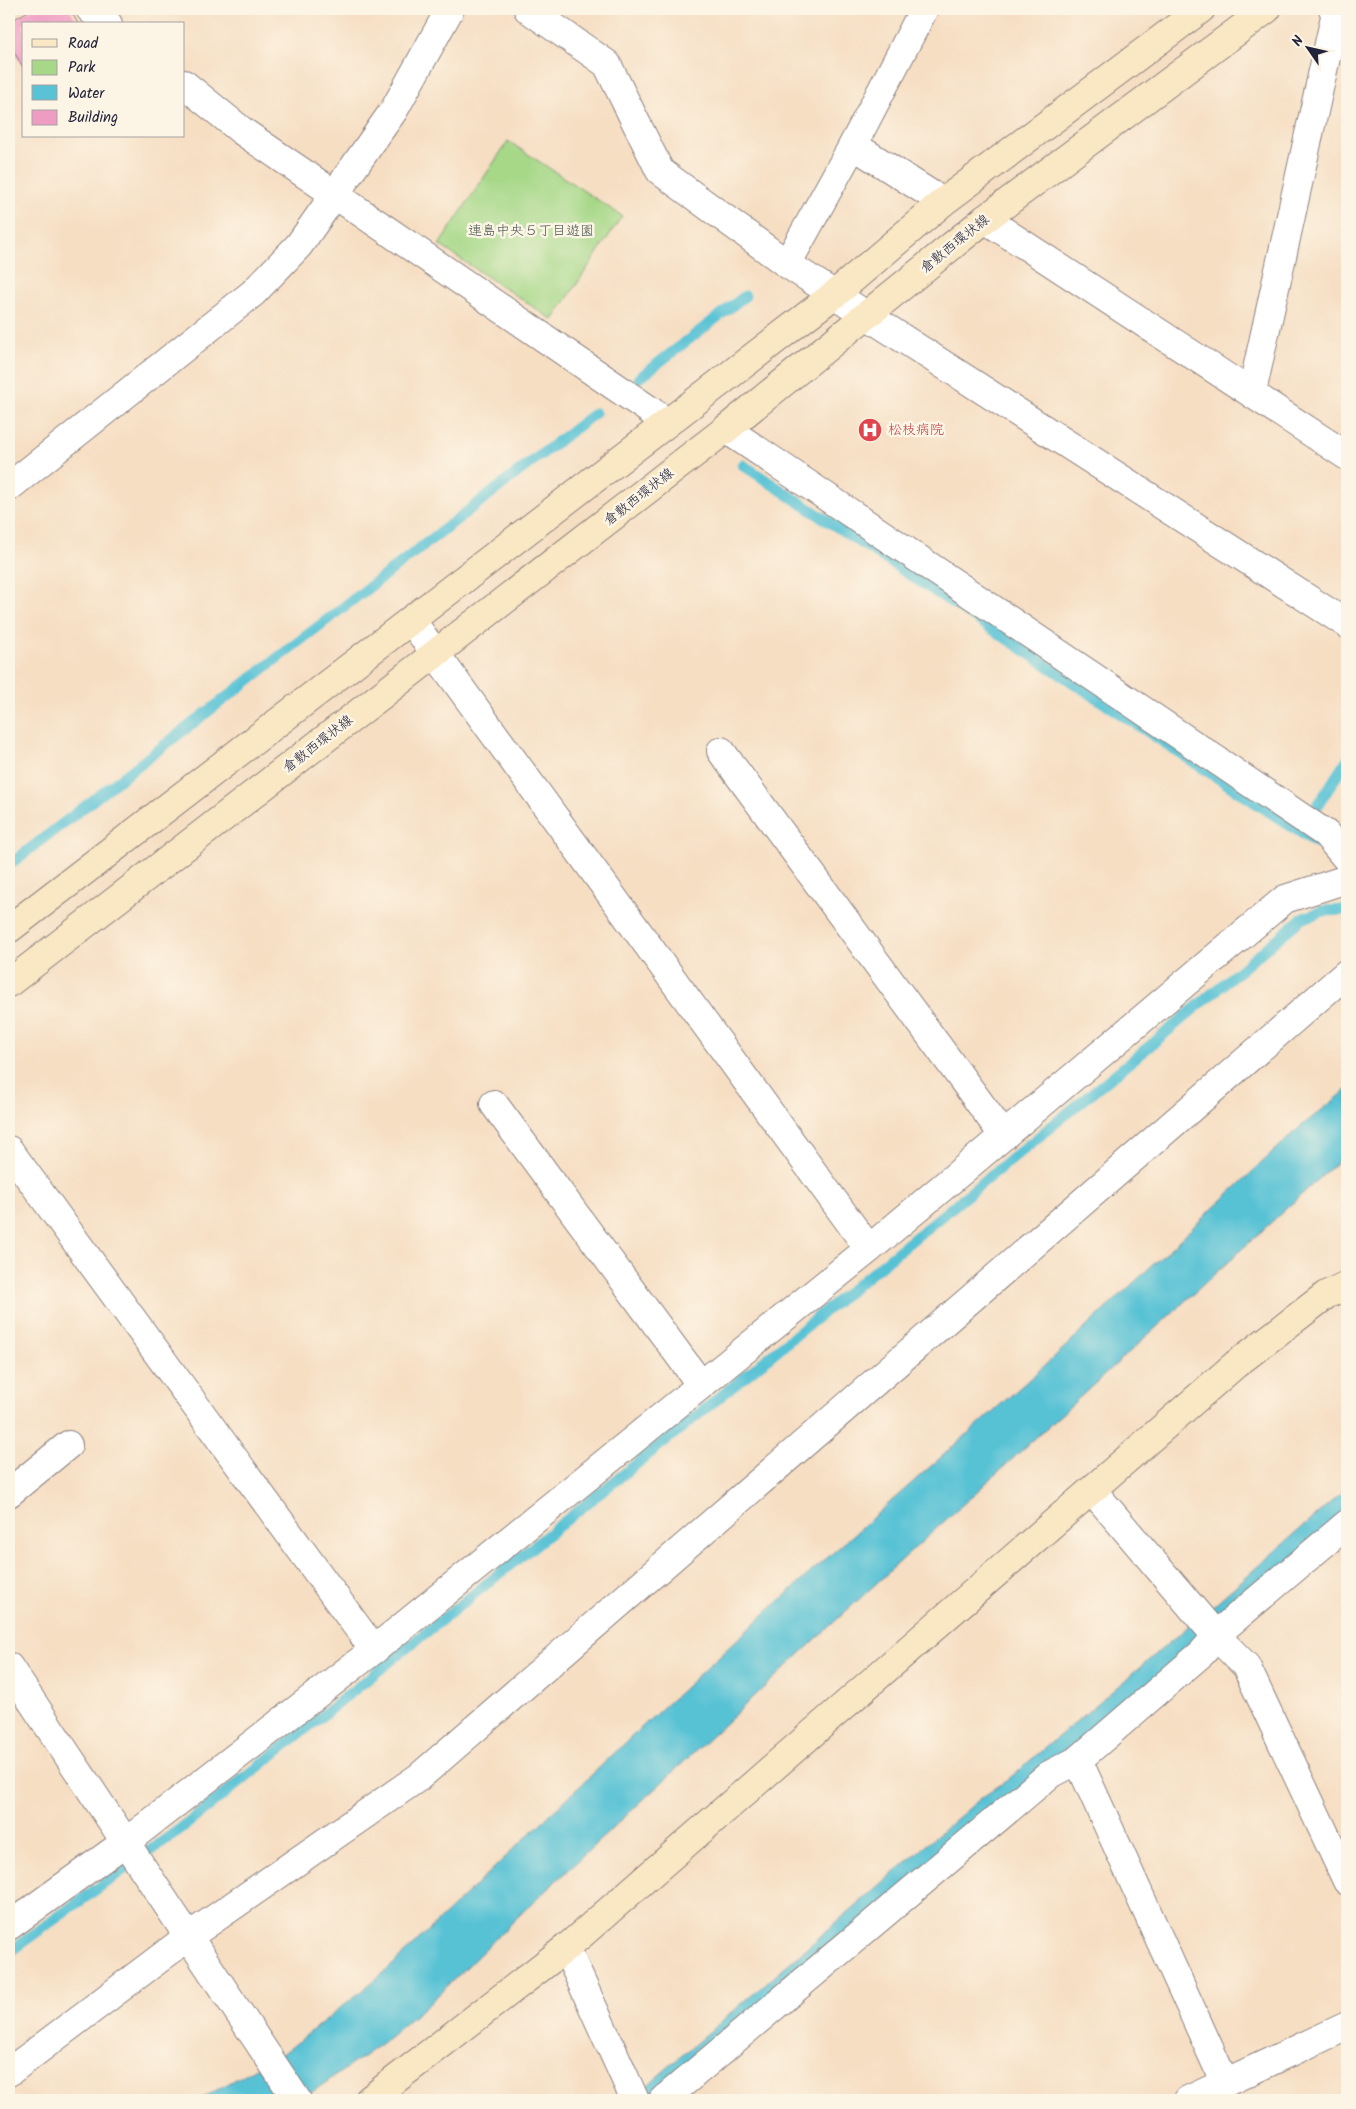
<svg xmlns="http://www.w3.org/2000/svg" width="1356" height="2109" viewBox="0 0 1356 2109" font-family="Kalam,'Klee One',sans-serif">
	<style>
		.green { fill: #a6d888; stroke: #647d62 }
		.water { fill: #59c2d5; stroke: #3e7288 }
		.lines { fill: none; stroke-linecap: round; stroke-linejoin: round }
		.stream { stroke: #59c2d5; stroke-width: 11 }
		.building { fill: #ef9cc3 }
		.street-casing { stroke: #8c807f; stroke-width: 30 }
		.secondary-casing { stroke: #8c807f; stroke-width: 30 }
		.street { stroke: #fff; stroke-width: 28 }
		.secondary { stroke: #fae7c3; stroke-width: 28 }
		.labels { text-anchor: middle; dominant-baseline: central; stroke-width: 5; stroke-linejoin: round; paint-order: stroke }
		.park-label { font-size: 14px; fill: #4a5952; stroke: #fcf5e5 }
		.street-label { font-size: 14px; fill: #22223b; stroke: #fcf5e5 }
		.health-label { font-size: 14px; fill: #be3a42; stroke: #fcf5e5; text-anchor: start }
	</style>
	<rect width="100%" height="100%" fill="#fcf5e5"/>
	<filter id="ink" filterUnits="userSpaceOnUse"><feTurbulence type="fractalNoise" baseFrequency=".02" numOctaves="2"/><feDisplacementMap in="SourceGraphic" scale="10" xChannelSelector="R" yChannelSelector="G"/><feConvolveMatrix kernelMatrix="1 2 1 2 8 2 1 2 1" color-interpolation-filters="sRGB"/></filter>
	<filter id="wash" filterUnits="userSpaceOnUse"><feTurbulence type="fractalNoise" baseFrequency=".0096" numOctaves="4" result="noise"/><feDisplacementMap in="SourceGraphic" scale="20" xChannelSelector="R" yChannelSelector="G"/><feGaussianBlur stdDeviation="1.12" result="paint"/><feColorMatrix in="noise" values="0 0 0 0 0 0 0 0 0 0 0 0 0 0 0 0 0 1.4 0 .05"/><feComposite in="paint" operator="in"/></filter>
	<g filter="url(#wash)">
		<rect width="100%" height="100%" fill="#f6dec3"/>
		<!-- green -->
		<path class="green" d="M508,141L622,216L553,320L439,245Z"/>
		<!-- water -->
		<g class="water">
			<path d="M1347,1090V1153L845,1612L528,1907L437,1996L382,2043L301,2100H199L288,2050L386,1971L645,1724L801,1581L1051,1360L1299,1128Z"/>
			<path d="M1347,1488V1511L1221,1622L655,2100H630L981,1798L1006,1781L1209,1609Z"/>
		</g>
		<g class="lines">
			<!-- stream -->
			<g class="stream">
				<path d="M639,378L745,296"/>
				<path d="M743,465L1315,842"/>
				<path d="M1314,811L1347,760"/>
				<path d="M9,865L595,413"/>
				<path d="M9,1952L187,1824L715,1401L1157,1040L1301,919L1323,911L1347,910"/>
			</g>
		</g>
		<g id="blocks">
			<!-- building -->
			<path class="building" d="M32,9H70L78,24H24V69L9,43V22Z"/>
		</g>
	</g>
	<g filter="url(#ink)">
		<use href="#blocks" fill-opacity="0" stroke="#8c807f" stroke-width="1"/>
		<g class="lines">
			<!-- street casing -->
			<g class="street-casing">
				<g id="street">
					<path d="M90,9L108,24"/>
					<path d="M528,9L607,64L660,171L787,264L1347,624"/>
					<path d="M184,84L242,131L667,422"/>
					<path d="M853,145L943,202"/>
					<path d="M985,219L1347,456"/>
					<path d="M787,264L853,145L924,9"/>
					<path d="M1252,392L1336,12L1333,9"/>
					<path d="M726,429L1326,834L1347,859"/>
					<path d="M9,487L253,293L299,245L394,110L450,9"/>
					<path d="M411,620L869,1249"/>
					<path d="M721,751L1004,1136"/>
					<path d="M494,1104L701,1385"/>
					<path d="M9,1150L374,1650"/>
					<path d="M1092,1490L1217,1637L1246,1666L1347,1881"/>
					<path d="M9,1493L68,1445"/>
					<path d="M9,1667L297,2100"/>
					<path d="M1078,1760L1225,2083"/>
					<path d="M9,1926L127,1841L374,1650L869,1249L1285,899L1347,879"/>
					<path d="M566,1948L635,2100"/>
					<path d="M9,2072L188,1937L419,1777L1347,973"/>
					<path d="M663,2100L1049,1775L1078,1760L1202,1653L1225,1627L1347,1524"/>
					<path d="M1188,2100L1347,2026"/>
				</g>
			</g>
			<!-- secondary casing -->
			<g class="secondary-casing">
				<g id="secondary">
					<path d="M9,929L835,294L943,202L1201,9"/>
					<path d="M9,983L726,429L985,219L1267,9"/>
					<path d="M369,2100L566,1948L1236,1364L1326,1295L1347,1285"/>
				</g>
			</g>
			<!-- street -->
			<use href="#street" class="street"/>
			<!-- secondary -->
			<use href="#secondary" class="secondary"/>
		</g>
	</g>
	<!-- icons -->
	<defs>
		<g id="hospital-disc" transform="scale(1.25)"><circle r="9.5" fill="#e0444e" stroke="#fcf5e5"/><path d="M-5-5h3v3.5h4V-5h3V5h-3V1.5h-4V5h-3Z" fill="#fff"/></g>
	</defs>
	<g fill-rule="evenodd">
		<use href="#hospital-disc" x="870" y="430"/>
	</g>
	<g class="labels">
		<!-- park labels -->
		<g class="park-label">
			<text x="531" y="231">連島中央５丁目遊園</text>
		</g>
		<!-- street labels -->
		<g class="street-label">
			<text transform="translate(955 244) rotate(-39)">倉敷西環状線</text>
			<text transform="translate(639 497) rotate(-38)">倉敷西環状線</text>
			<text transform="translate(318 744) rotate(-38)">倉敷西環状線</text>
		</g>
		<!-- health labels -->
		<g class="health-label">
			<text x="888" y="430">松枝病院</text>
		</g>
	</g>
	<!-- margin -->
	<rect width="1356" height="2109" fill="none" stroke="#fcf5e5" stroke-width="30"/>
	<!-- legend -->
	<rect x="22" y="22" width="162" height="115" fill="#fcf5e5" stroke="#a5a1a1"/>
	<rect x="32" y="39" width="25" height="8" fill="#fae7c3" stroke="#a5a1a1"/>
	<text x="68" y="48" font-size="15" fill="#22223b">Road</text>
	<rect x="32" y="60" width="25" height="15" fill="#a6d888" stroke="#a5a1a1"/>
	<text x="68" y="72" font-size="15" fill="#22223b">Park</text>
	<rect x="32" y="85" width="25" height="15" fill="#59c2d5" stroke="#a5a1a1"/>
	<text x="68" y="98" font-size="15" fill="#22223b">Water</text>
	<rect x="32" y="110" width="25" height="15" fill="#ef9cc3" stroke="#a5a1a1"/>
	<text x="68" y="122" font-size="15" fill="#22223b">Building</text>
	<!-- north arrow -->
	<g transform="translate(1308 48) rotate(304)" stroke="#fcf5e5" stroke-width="4" paint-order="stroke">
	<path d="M0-4L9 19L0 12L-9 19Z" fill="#22223b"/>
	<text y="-8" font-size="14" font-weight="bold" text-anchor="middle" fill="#22223b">N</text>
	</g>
</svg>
